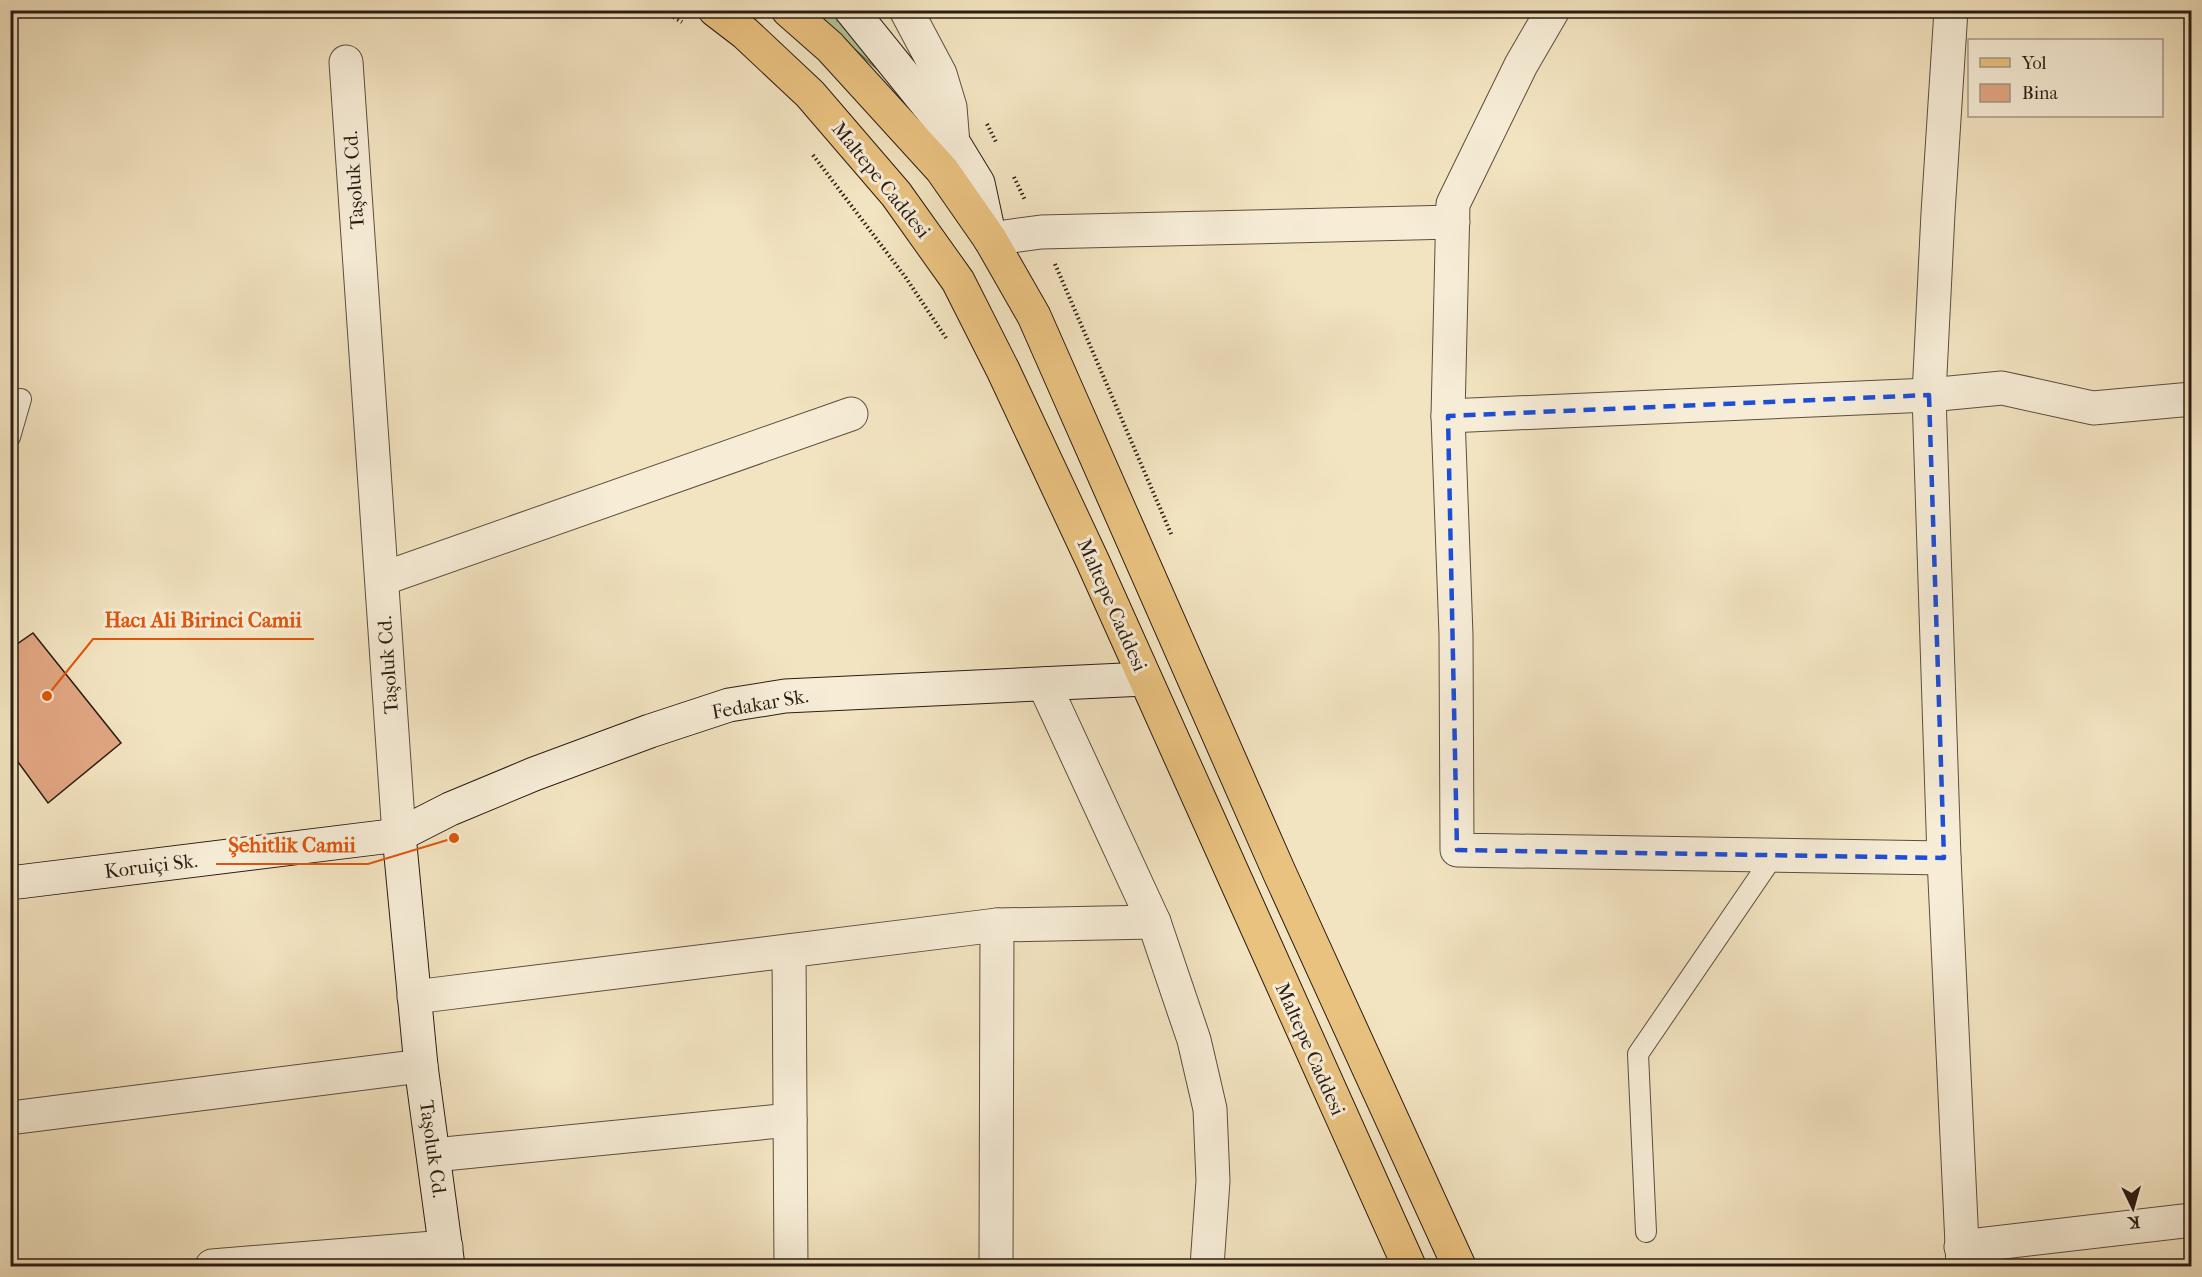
<svg xmlns="http://www.w3.org/2000/svg" width="2202" height="1277" viewBox="0 0 2202 1277" font-family="'IM FELL French Canon',serif">
	<style>
		.grass { fill: url(#grass-dots); stroke: #6f7056; stroke-width: 1.5 }
		.building { fill: #e2a783; stroke: #2a1c13; stroke-width: 1.5 }
		.lines { fill: none; stroke-linecap: round; stroke-linejoin: round }
		.lane-casing { stroke: #5c4e3e; stroke-width: 22 }
		.street-casing { stroke: #5c4e3e; stroke-width: 35 }
		.secondary-casing { stroke: #2a1c13; stroke-width: 35 }
		.primary-casing { stroke: #2a1c13; stroke-width: 35 }
		.path { stroke: #2a1c13; stroke-width: 4; stroke-dasharray: 1.5 3; stroke-linecap: butt }
		.lane { stroke: #f7edd7; stroke-width: 20 }
		.street { stroke: #f7edd7; stroke-width: 33 }
		.secondary { stroke: #f7edd7; stroke-width: 33 }
		.primary { stroke: #eac280; stroke-width: 33 }
		.marked { fill: none; stroke: #1d4ed8; stroke-width: 4.5; stroke-dasharray: 12 8; stroke-linejoin: round }
		.labels { text-anchor: middle; dominant-baseline: central; stroke-width: 6; stroke-linejoin: round; paint-order: stroke }
		.street-label { font-size: 20px; fill: #2a1c13; stroke: #f7edd7 }
		.leader { fill: none; stroke: #de560c; stroke-width: 2 }
		.callout-dot { fill: #de560c; stroke: #f7edd7; stroke-width: 2 }
		.callout-label { font-size: 21px; text-anchor: middle; font-weight: bold; fill: #de560c; stroke: #f7edd7; stroke-width: 6; stroke-linejoin: round; paint-order: stroke }
	</style>
	<defs>
		<pattern id="grass-dots" width="8" height="8" patternUnits="userSpaceOnUse" patternTransform="scale(1.5)"><rect width="8" height="8" fill="#b4c598"/><path d="M2 2h.1M6 6h.1" fill="none" stroke="#9ba982" stroke-width="1.8" stroke-linecap="round"/></pattern>
	</defs>
	<rect width="100%" height="100%" fill="#f3e4c1"/>
	<filter id="stains"><feTurbulence type="fractalNoise" baseFrequency=".00333" numOctaves="4"/><feColorMatrix values="0 0 0 0 .2 0 0 0 0 .09 0 0 0 0 .02 0 0 0 .5 -.17"/></filter>
	<radialGradient id="worn" r=".72"><stop offset=".6" stop-color="#630" stop-opacity="0"/><stop offset="1" stop-color="#630" stop-opacity=".3"/></radialGradient>
	<!-- grass -->
	<path class="grass" d="M812,11H839L906,95Z"/>
	<!-- building -->
	<path class="building" d="M33,633L121,743L48,803L10,751V649Z"/>
	<g class="lines">
		<!-- lane casing -->
		<g class="lane-casing">
			<g id="lane">
				<path d="M10,437L21,399"/>
				<path d="M1646,1232L1638,1054L1774,855"/>
			</g>
		</g>
		<!-- street casing -->
		<g class="street-casing">
			<g id="street">
				<path d="M906,10L940,74L950,107L953,144"/>
				<path d="M1553,10L1521,65L1453,204L1448,416L1456,635L1457,850L1944,858"/>
				<path d="M1951,10L1938,213L1929,395L1944,858L1963,1266"/>
				<path d="M346,62L399,835"/>
				<path d="M990,239L1041,232L1453,222"/>
				<path d="M1448,416L1929,395L2002,388L2093,408L2192,399"/>
				<path d="M382,579L851,414"/>
				<path d="M1044,684L1154,922L1194,1040L1210,1109L1213,1181L1207,1266"/>
				<path d="M789,951L791,1266"/>
				<path d="M414,997L997,925L1154,922"/>
				<path d="M10,1118L421,1066"/>
				<path d="M434,1155L790,1120"/>
				<path d="M1961,1247L2192,1220"/>
				<path d="M212,1266L446,1247"/>
				<path d="M996,1266L997,925"/>
			</g>
		</g>
		<!-- secondary casing -->
		<g class="secondary-casing">
			<g id="secondary">
				<path d="M851,10L939,119L978,183L990,239"/>
				<path d="M399,835L421,1066L448,1266"/>
				<path d="M10,883L399,835L450,809L534,774L650,731L729,705L785,696L1145,679"/>
			</g>
		</g>
		<!-- primary casing -->
		<g class="primary-casing">
			<g id="primary">
				<path d="M715,10L745,33L810,94L896,194L958,281L1003,370L1093,562L1409,1266"/>
				<path d="M788,10L830,47L942,170L990,239L1034,316L1280,874L1459,1266"/>
			</g>
		</g>
		<!-- path -->
		<g class="path">
			<path d="M662,10L682,22"/>
			<path d="M987,124L997,144"/>
			<path d="M813,155L906,278L946,338"/>
			<path d="M1014,177L1025,200"/>
			<path d="M1055,264L1172,536"/>
		</g>
		<!-- lane -->
		<use href="#lane" class="lane"/>
		<!-- street -->
		<use href="#street" class="street"/>
		<!-- secondary -->
		<use href="#secondary" class="secondary"/>
		<!-- primary -->
		<use href="#primary" class="primary"/>
	</g>
	<!-- marked area -->
	<path class="marked" d="M1929,395L1944,858L1457,850L1448,416Z"/>
	<g class="labels">
		<!-- street labels -->
		<g class="street-label">
			<text transform="translate(354 180) rotate(-94)">Taşoluk Cd.</text>
			<text transform="translate(881 180) rotate(51)">Maltepe Caddesi</text>
			<text transform="translate(1112 605) rotate(66)">Maltepe Caddesi</text>
			<text transform="translate(388 665) rotate(-94)">Taşoluk Cd.</text>
			<text transform="translate(760 704) rotate(-10)">Fedakar Sk.</text>
			<text transform="translate(151 866) rotate(-7)">Koruiçi Sk.</text>
			<text transform="translate(1310 1049) rotate(66)">Maltepe Caddesi</text>
			<text transform="translate(433 1149) rotate(82)">Taşoluk Cd.</text>
		</g>
	</g>
	<!-- callouts -->
	<path class="leader" d="M47 696L93 639H314M454 838L368 864H216"/>
	<g class="callout-dot">
		<circle cx="47" cy="696" r="6"/>
		<circle cx="454" cy="838" r="6"/>
	</g>
	<g class="callout-label">
		<text x="203" y="627">Hacı Ali Birinci Camii</text>
		<text x="292" y="852">Şehitlik Camii</text>
	</g>
	<!-- margin -->
	<rect width="2202" height="1277" fill="none" stroke="#f3e4c1" stroke-width="36"/>
	<rect x="12" y="12" width="2178" height="1253" fill="none" stroke="#2a1c13" stroke-width="3"/>
	<rect x="18" y="18" width="2166" height="1241" fill="none" stroke="#2a1c13" stroke-width="1.5"/>
	<!-- legend -->
	<rect x="1968" y="39" width="195" height="78" fill="#f7edd7" stroke="#a59989" stroke-width="1.5"/>
	<rect x="1980" y="58" width="30" height="9" fill="#eac280" stroke="#a59989" stroke-width="1.5"/>
	<text x="2022" y="69" font-size="18" fill="#2a1c13">Yol</text>
	<rect x="1980" y="84" width="30" height="18" fill="#e2a783" stroke="#a59989" stroke-width="1.5"/>
	<text x="2022" y="99" font-size="18" fill="#2a1c13">Bina</text>
	<!-- north arrow -->
	<g transform="translate(2133 1208) rotate(175)" stroke="#f7edd7" stroke-width="4.5" paint-order="stroke">
	<path d="M0-4.5L10 22L0 15L-10 22Z" fill="#2a1c13"/>
	<text y="-9" font-size="16" font-weight="bold" text-anchor="middle" fill="#2a1c13">K</text>
	</g>
	<rect width="100%" height="100%" filter="url(#stains)"/>
	<rect width="100%" height="100%" fill="url(#worn)"/>
</svg>
